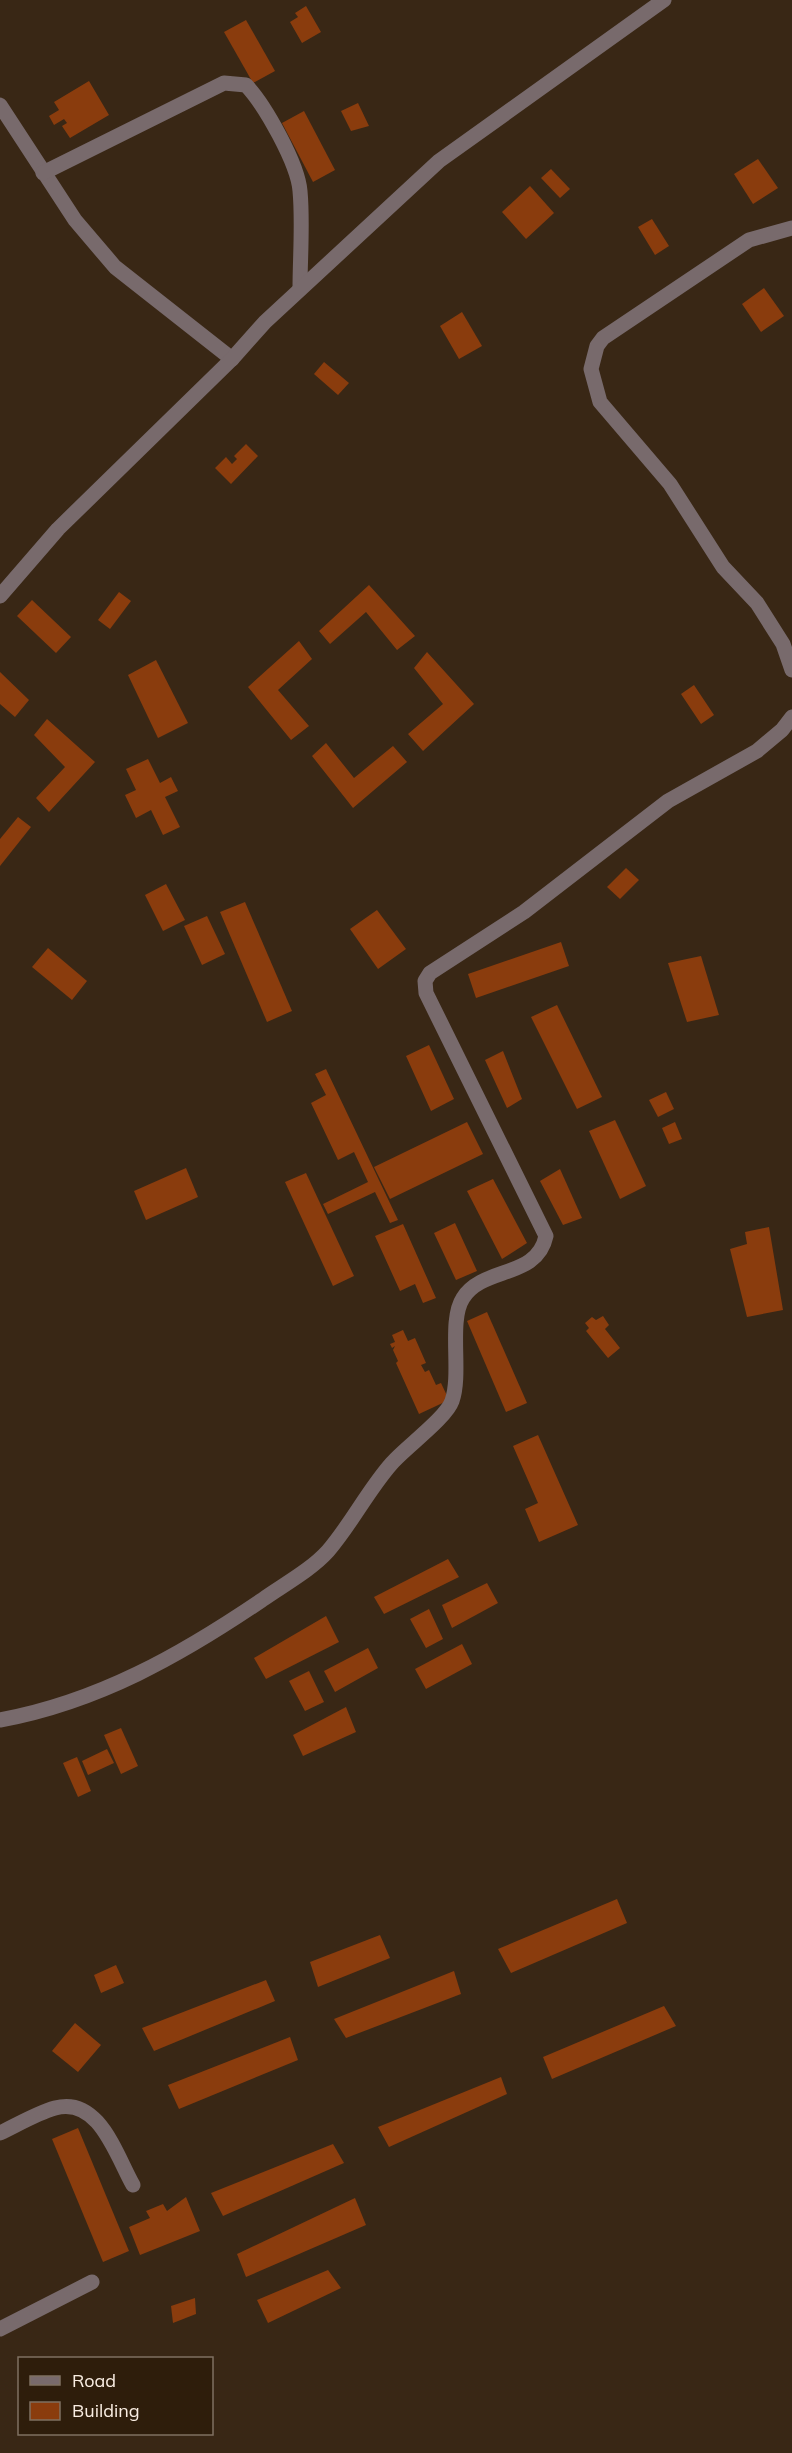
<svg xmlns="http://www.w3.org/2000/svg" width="792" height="2453" viewBox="0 0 792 2453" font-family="Mulish,sans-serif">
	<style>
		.building { fill: #8a3c0d }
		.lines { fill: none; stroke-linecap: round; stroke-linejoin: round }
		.minor { stroke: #786a6c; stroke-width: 15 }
	</style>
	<rect width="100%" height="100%" fill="#392715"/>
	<!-- building -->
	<g class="building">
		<path d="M306,6L321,32L302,43L290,22L298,17L295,13Z"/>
		<path d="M246,20L275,71L253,83L224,32Z"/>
		<path d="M89,81L109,115L70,138L62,126L67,123L64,119L54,125L49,116L59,110L54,102Z"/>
		<path d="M358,103L369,126L351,131L341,111Z"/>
		<path d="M304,111L335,170L313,182L282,123Z"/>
		<path d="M758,159L778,188L753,204L734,174Z"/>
		<path d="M551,169L570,189L560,198L541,178Z"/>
		<path d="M530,186L554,213L526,239L502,212Z"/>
		<path d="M652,219L669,246L655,255L638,227Z"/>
		<path d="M764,288L784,316L761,332L742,304Z"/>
		<path d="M462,312L482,346L459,359L440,326Z"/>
		<path d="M324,362L349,383L338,395L314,374Z"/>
		<path d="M246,444L258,456L231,484L215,468L226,457L232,464L237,459L234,456Z"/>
		<path d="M369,585L415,636L397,650L366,612L330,644L319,631Z"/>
		<path d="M119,592L131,601L110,629L98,620Z"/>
		<path d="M32,600L71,637L56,653L17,616Z"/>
		<path d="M299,641L312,659L278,690L309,726L291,740L248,687Z"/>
		<path d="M427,652L474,704L423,751L408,734L443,704L414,668Z"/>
		<path d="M156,660L188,723L158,738L128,675Z"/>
		<path d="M0,672L29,700L15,717L0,704Z"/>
		<path d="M694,685L714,715L701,724L681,694Z"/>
		<path d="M47,719L95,762L49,812L36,798L65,767L34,735Z"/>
		<path d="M326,743L354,778L393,746L407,762L353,808L312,756Z"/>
		<path d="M148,759L160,783L171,777L178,791L165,797L180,827L163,835L151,810L136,818L125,795L136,790L126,769Z"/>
		<path d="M18,817L31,827L0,866V839Z"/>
		<path d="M626,868L639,880L620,899L607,887Z"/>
		<path d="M166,884L185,920L163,931L145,895Z"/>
		<path d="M245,902L292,1011L267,1022L220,912Z"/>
		<path d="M377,910L406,949L378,969L350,929Z"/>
		<path d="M207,916L225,954L202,965L184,926Z"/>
		<path d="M561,942L569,966L476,998L468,974Z"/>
		<path d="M48,948L87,981L72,1000L32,967Z"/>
		<path d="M701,956L719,1015L687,1022L668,963Z"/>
		<path d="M557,1005L602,1097L577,1109L531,1017Z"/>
		<path d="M429,1045L454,1099L431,1111L406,1056Z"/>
		<path d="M503,1051L522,1099L507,1108L485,1060Z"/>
		<path d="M326,1069L398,1220L390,1223L375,1192L328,1214L323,1204L368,1182L354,1152L338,1160L311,1103L326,1095L315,1074Z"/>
		<path d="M666,1092L674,1109L658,1117L649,1100Z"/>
		<path d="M615,1120L646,1186L620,1199L589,1131Z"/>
		<path d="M467,1122L483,1154L390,1199L374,1167Z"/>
		<path d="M675,1122L682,1139L669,1144L662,1128Z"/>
		<path d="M186,1168L198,1197L146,1220L134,1191Z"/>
		<path d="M560,1169L582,1218L563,1225L540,1181Z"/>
		<path d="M306,1173L354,1276L333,1286L285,1182Z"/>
		<path d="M493,1179L527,1243L502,1259L467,1191Z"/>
		<path d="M455,1223L477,1271L456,1280L434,1233Z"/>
		<path d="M403,1224L436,1298L423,1303L415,1284L400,1291L375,1236Z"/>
		<path d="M769,1227L783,1310L747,1317L730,1249L747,1244L745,1232Z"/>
		<path d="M487,1312L527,1403L506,1412L467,1321Z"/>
		<path d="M603,1316L609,1325L605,1329L620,1348L608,1358L586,1331L589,1328L585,1323L592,1317L596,1320Z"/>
		<path d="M403,1330L408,1341L415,1338L426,1363L421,1365L425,1372L429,1370L436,1385L441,1383L449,1400L419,1414L396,1363L398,1361L393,1350L395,1346L392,1348L390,1344L395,1342L392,1335Z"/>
		<path d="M538,1435L578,1525L539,1542L525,1509L538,1503L513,1446Z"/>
		<path d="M448,1559L459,1577L384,1614L374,1597Z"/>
		<path d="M487,1583L498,1603L452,1628L442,1605Z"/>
		<path d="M429,1609L443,1639L426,1648L410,1619Z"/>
		<path d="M326,1616L339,1642L266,1679L254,1658Z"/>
		<path d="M462,1644L472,1664L426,1689L415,1669Z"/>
		<path d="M368,1648L378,1668L335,1692L324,1671Z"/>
		<path d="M309,1671L324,1702L305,1711L289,1681Z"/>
		<path d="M346,1707L356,1732L303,1756L293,1735Z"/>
		<path d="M121,1728L138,1766L121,1774L104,1735Z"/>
		<path d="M107,1749L114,1763L88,1775L82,1761Z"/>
		<path d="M77,1757L91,1791L78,1797L63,1763Z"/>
		<path d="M617,1899L627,1923L511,1973L498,1949Z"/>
		<path d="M380,1935L390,1958L318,1987L310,1962Z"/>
		<path d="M116,1965L124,1983L101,1993L94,1975Z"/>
		<path d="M454,1971L461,1994L346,2038L334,2019Z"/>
		<path d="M266,1980L275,2001L154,2051L142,2028Z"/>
		<path d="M664,2006L676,2026L552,2079L543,2057Z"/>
		<path d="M75,2023L101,2045L78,2072L52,2051Z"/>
		<path d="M290,2037L298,2060L179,2109L168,2085Z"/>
		<path d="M501,2077L507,2094L389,2147L378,2127Z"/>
		<path d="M78,2128L129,2251L103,2262L52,2139Z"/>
		<path d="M333,2144L344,2163L223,2216L211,2193Z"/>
		<path d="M186,2197L200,2231L140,2255L129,2227L150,2218L146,2211L163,2204L167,2211Z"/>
		<path d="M355,2198L366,2225L246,2277L237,2254Z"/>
		<path d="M328,2270L341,2288L268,2323L257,2300Z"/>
		<path d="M195,2298L196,2314L173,2323L171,2306Z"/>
	</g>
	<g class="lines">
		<!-- minor -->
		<g class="minor">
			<path d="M0,105L75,220L115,267L232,359"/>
			<path d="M43,173L224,83L246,85C265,105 298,164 300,191C303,223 300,257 300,289"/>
			<path d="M792,228L749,240L603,338L597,346L591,369L600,402L670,484L723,567L757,603L783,644L792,670"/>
			<path d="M0,596L58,529L232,359L265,322L439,161L664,0"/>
			<path d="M0,1720C98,1702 181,1655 262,1600C283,1585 311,1570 328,1551C352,1523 368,1490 392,1463C406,1447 446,1418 452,1401C462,1373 448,1321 463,1298C483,1266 537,1279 546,1236L426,993L425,981L430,973L524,912L668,801L757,751L782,730L792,717"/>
			<path d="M0,2133C17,2125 37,2113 55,2108C99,2096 116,2155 133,2185"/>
			<path d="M0,2329L92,2282"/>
		</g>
	</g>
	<!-- legend -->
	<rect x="18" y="2357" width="195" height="78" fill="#2e1d0b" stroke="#7f7061" stroke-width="1.5"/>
	<rect x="30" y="2376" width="30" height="9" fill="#786a6c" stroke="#7f7061" stroke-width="1.5"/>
	<text x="72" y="2387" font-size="18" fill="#f9ede2">Road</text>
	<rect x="30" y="2402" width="30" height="18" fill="#8a3c0d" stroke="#7f7061" stroke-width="1.5"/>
	<text x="72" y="2417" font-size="18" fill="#f9ede2">Building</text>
</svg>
